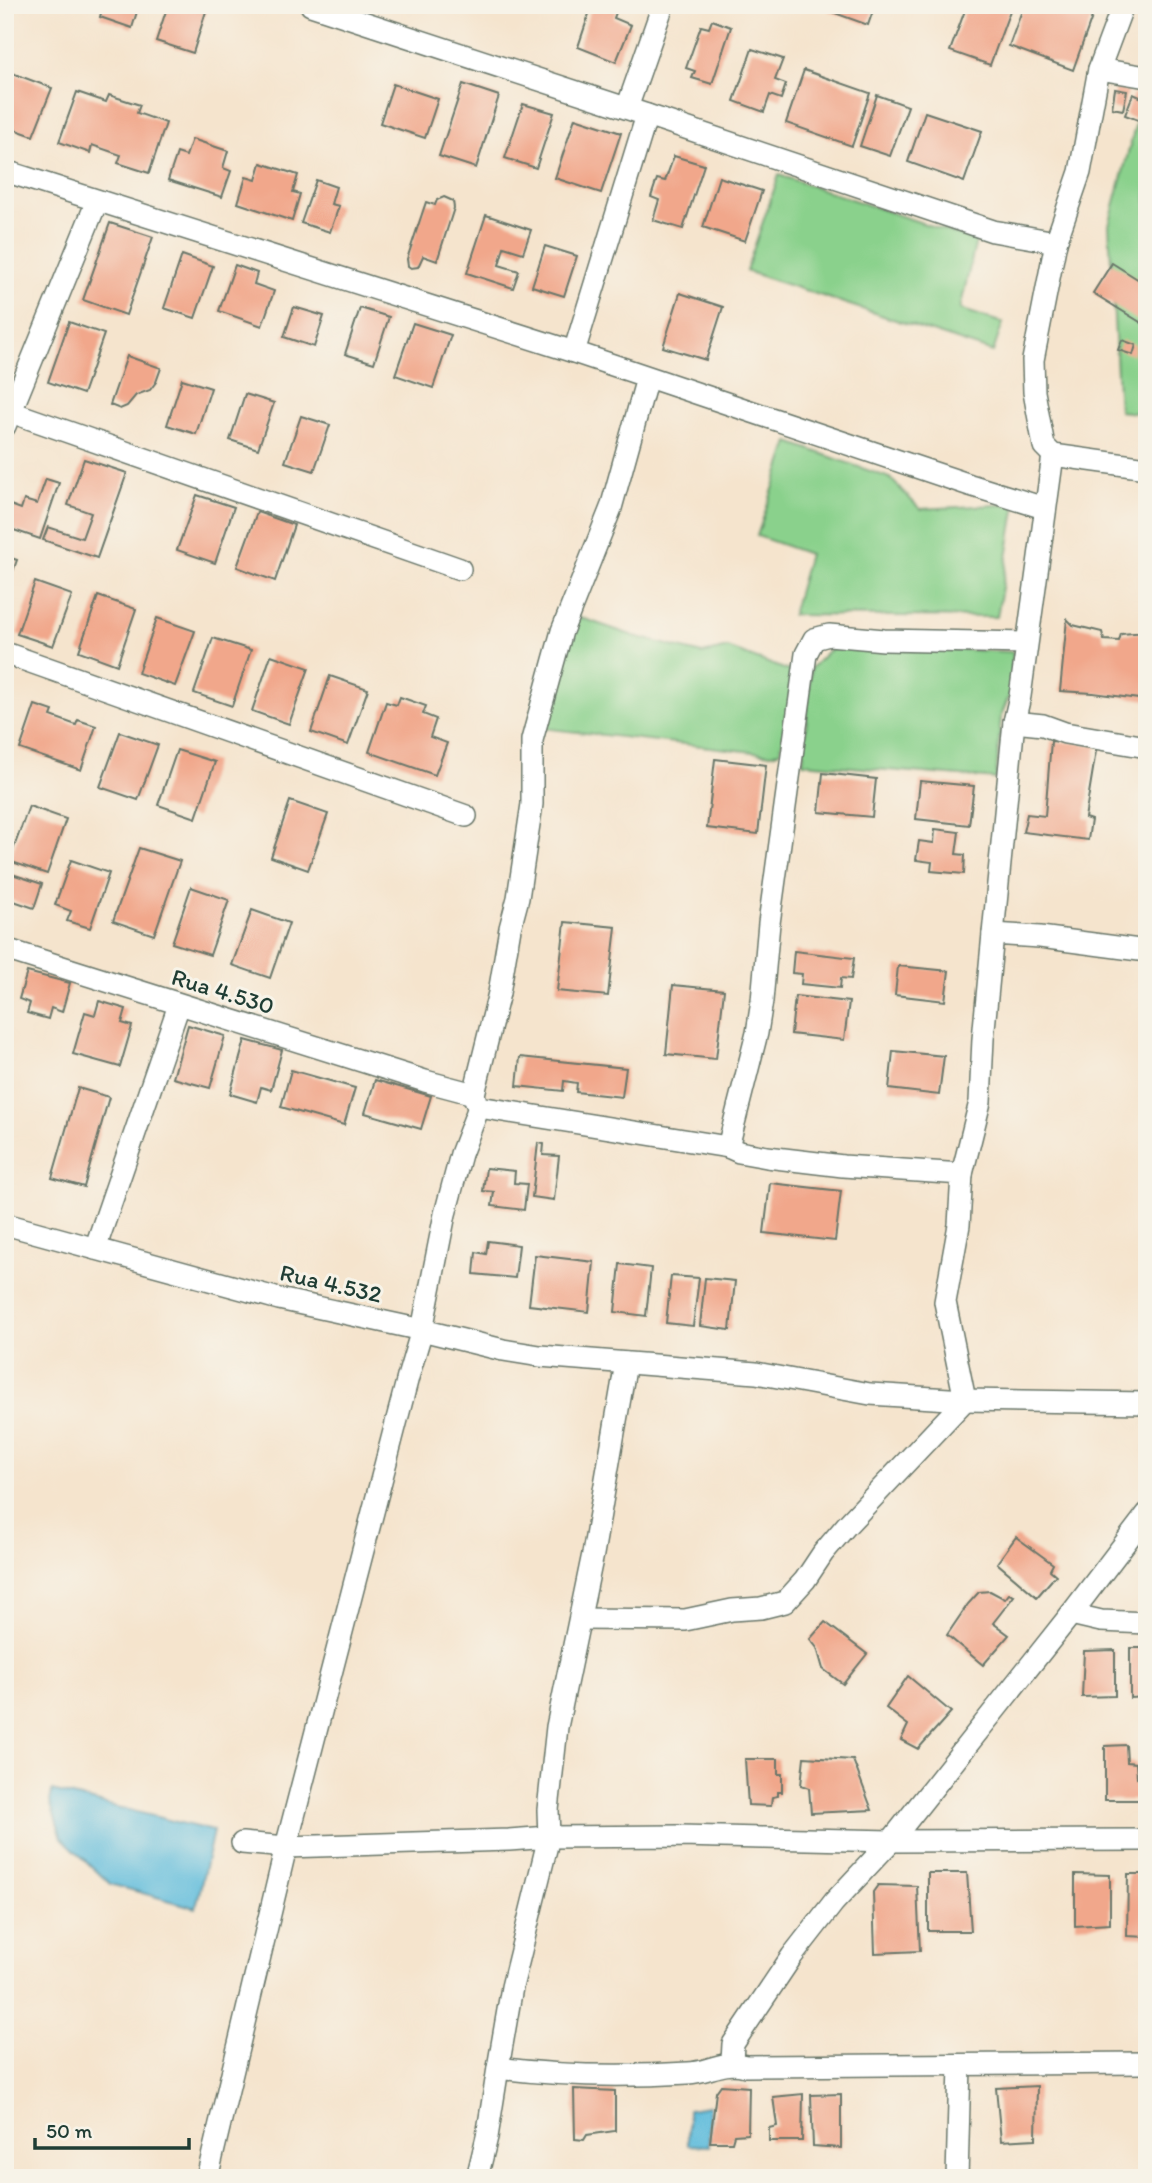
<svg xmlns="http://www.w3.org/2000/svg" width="1152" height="2183" viewBox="0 0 1152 2183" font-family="Itim,sans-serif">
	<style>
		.green { fill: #8ad18c; stroke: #548760; stroke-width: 2 }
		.water { fill: #5ebcdc; stroke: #3e7c88; stroke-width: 2 }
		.building { fill: #f1a78b }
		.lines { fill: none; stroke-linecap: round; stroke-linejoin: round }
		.minor-casing { stroke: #6a776a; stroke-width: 24 }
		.minor { stroke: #fff; stroke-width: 21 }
		.labels { text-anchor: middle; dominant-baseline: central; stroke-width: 6; stroke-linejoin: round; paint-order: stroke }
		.street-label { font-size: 24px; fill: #1f3d34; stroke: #f7f3e8 }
	</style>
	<rect width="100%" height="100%" fill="#f7f3e8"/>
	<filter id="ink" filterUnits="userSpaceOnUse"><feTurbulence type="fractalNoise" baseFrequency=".0143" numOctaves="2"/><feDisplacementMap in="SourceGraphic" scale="14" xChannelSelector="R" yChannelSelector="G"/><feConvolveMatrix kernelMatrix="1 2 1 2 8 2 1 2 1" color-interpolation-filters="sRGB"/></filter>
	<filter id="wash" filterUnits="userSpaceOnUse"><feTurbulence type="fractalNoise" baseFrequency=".00686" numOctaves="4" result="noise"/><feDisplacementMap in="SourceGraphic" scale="28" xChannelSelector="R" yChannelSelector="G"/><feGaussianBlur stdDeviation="1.57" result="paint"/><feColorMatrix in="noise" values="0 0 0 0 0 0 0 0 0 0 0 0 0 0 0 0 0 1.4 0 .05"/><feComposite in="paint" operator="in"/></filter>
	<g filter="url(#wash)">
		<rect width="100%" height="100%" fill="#f5e4cd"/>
		<!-- green -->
		<g class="green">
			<path d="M1147,81V414L1119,411L1109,225Z"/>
			<path d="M779,175L976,241L960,309L1003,323L993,352L746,271Z"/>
			<path d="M789,442L890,478L920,509L1016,504L997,617L792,615L809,554L757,536Z"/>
			<path d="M573,615L634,636L702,654L728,648L792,672L790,715L780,751L772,754L541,728Z"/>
			<path d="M841,644L1013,652L1012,689L1001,716L996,779L803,763L811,668L828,651Z"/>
		</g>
		<!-- water -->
		<g class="water">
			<path d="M52,1791L213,1831L196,1908L110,1884L62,1838L50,1802Z"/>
			<path d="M709,2106V2146L688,2145V2109Z"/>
		</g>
		<g id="blocks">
			<!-- building -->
			<g class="building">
				<path d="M103,5H139L132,28L100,17Z"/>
				<path d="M168,5H208L193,53L156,41Z"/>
				<path d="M592,5H612L618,7L614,18L631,25L616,62L578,47Z"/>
				<path d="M831,5H875L868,25L829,11Z"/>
				<path d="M967,5H1012L990,65L950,51Z"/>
				<path d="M1024,5H1060L1092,17L1073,70L1009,46Z"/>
				<path d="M712,20L731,27L712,84L692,78L695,71L686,68L701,26L709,28Z"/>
				<path d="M752,49L783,59L775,80L786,84L781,99L770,95L764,112L734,101Z"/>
				<path d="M804,70L870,93L852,146L786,123Z"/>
				<path d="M12,73L52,88L33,136L5,126V91Z"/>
				<path d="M393,84L438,99L425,138L380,123Z"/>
				<path d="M463,84L499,96L476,168L439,156Z"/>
				<path d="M1115,89L1127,91L1123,110L1112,108Z"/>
				<path d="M77,92L106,102L109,95L140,105L137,113L166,123L149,173L118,163L121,155L92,145L90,153L59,142Z"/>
				<path d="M1133,94L1147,100L1146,123L1125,115Z"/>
				<path d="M877,95L908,106L890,156L860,146Z"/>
				<path d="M523,104L554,113L536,168L505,158Z"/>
				<path d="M925,112L982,131L964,182L908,162Z"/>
				<path d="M575,118L621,133L601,193L555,178Z"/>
				<path d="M192,139L228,151L223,168L231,171L222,197L168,180L177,153L186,156Z"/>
				<path d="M674,156L704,165L683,229L653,220L659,200L651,197L657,179L665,181Z"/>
				<path d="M261,163L298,175L293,192L300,194L292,221L238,203L246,177L256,180Z"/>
				<path d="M719,177L762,191L745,241L703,227Z"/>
				<path d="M316,180L336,187L331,204L339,206L330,232L301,223Z"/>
				<path d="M444,197L453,201L454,208L437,261L423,256L418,267L411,268L408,266L407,259L426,202L435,205L437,200Z"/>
				<path d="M486,215L531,230L523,253L504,247L499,265L519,271L513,288L467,273Z"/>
				<path d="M110,223L153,237L126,315L83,300Z"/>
				<path d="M545,246L577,256L564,296L532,286Z"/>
				<path d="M182,255L213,266L195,318L164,308Z"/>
				<path d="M1112,263L1147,285V323L1145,325L1093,293Z"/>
				<path d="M235,265L257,273L254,284L274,291L262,326L219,311Z"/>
				<path d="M680,293L723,307L706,360L663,347Z"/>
				<path d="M294,307L324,316L314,347L284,337Z"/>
				<path d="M360,308L389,317L374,363L345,354Z"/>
				<path d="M69,322L104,334L83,394L48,382Z"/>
				<path d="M413,323L451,335L433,388L395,375Z"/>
				<path d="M1122,340L1136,345L1133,355L1118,350Z"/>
				<path d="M127,356L161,368L156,382L150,390L136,395L127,406L120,409L110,405Z"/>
				<path d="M182,379L211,388L196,434L167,425Z"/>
				<path d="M245,394L274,403L258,449L230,440Z"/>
				<path d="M301,416L330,425L314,471L285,462Z"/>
				<path d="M84,459L127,473L97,558L43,540L48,527L82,538L91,513L68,505Z"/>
				<path d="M46,479L59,483L40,539L5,527V503L21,509L24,500L37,504Z"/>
				<path d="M197,495L234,507L215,563L177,550Z"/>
				<path d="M257,512L294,525L275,581L237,567Z"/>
				<path d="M5,556L17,560L6,591H5Z"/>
				<path d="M35,582L72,595L53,646L17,634Z"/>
				<path d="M98,596L136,609L117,665L79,651Z"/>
				<path d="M157,618L195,631L175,686L138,673Z"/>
				<path d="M1067,619L1073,625L1102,632L1104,640L1119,641L1121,634L1147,632V700L1093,693L1060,691Z"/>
				<path d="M213,638L251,650L232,706L194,693Z"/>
				<path d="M271,655L309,668L289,724L252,711Z"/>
				<path d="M330,676L368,689L348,745L311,732Z"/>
				<path d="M400,697L426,706L423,714L436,719L430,737L447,743L435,775L369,752L386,702L397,705Z"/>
				<path d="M35,705L53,711L51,716L76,725L78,720L96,726L81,770L20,749Z"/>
				<path d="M120,732L158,745L138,800L100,787Z"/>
				<path d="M1051,741L1097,745L1085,818L1091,820L1088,840L1023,832L1027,814L1045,816Z"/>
				<path d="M177,750L215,762L196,818L158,805Z"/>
				<path d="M715,759L766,765L758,834L707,828Z"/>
				<path d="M823,773L876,779L872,817L819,812Z"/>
				<path d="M920,781L974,786L969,825L916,819Z"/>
				<path d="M290,801L328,814L308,870L271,857Z"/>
				<path d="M29,806L66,819L47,874L9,861Z"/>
				<path d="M935,829L959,832L956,854L965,855L964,874L931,871L932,862L916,860L919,841L934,843Z"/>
				<path d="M139,848L180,861L154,935L113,921Z"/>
				<path d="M71,860L109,873L90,928L67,921L71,911L55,905Z"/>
				<path d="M6,872L42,884L34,908L5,898Z"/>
				<path d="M191,887L229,900L210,955L172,943Z"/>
				<path d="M252,910L289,923L270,978L232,965Z"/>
				<path d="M565,922L616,927L608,996L557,991Z"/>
				<path d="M794,951L854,958L851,979L841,978L840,988L801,984L802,974L792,973Z"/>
				<path d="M898,966L949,971L945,1001L895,995Z"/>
				<path d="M27,972L70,983L62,1012L51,1008L48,1019L27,1013L30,1003L19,999Z"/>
				<path d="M673,985L724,990L716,1059L666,1054Z"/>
				<path d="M795,996L849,1002L844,1040L791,1034Z"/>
				<path d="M99,1001L126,1009L122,1023L132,1026L120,1067L73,1054L85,1012L95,1015Z"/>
				<path d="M188,1025L225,1036L210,1088L173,1078Z"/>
				<path d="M245,1040L282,1050L271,1090L261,1087L257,1102L230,1094Z"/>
				<path d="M893,1051L944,1056L939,1095L889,1089Z"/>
				<path d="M520,1057L626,1068L622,1097L576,1092L577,1083L564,1081L563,1091L517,1086Z"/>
				<path d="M291,1070L355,1088L344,1125L281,1107Z"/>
				<path d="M375,1080L431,1096L421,1129L365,1113Z"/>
				<path d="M78,1088L109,1097L84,1187L52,1178Z"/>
				<path d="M538,1143L544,1144L543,1155L559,1156L554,1200L532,1197Z"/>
				<path d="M486,1168L515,1171L514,1183L527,1184L524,1210L492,1206L494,1192L483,1191Z"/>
				<path d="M770,1183L841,1191L835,1241L764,1233Z"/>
				<path d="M488,1241L519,1245L515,1278L474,1274L476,1252L486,1254Z"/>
				<path d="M535,1255L594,1262L589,1312L529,1305Z"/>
				<path d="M620,1264L651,1268L646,1316L615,1312Z"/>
				<path d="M671,1276L699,1278L693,1326L666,1323Z"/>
				<path d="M705,1278L735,1281L730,1330L700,1326Z"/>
				<path d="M1016,1537L1053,1564L1050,1570L1056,1575L1037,1597L997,1563Z"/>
				<path d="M990,1591L1005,1599L1009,1594L1014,1596L993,1623L1009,1635L983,1665L947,1635L968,1604L979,1592Z"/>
				<path d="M825,1622L867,1654L843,1684L823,1669L817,1648L810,1639Z"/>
				<path d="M1130,1648H1147V1697L1130,1698Z"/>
				<path d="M1115,1650V1696L1082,1697L1084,1651Z"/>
				<path d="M908,1676L951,1712L918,1749L901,1740L908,1725L886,1708Z"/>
				<path d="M1126,1745L1127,1762L1136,1763L1137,1778L1142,1777V1800H1105V1746Z"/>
				<path d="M804,1757L853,1760L872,1810L811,1813L809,1788L801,1785Z"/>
				<path d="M745,1759H778V1774H782V1792H778V1796L772,1797L771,1806L748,1805Z"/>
				<path d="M928,1873H967L971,1931H928Z"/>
				<path d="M1075,1874L1110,1875V1924L1075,1926Z"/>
				<path d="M1128,1874H1147V1937L1127,1936Z"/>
				<path d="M878,1885L917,1886L920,1951L875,1953L873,1892Z"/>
				<path d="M721,2085L749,2087L748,2134L734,2135L732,2142H710L716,2092Z"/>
				<path d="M1037,2086L1036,2139L1001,2141L996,2088Z"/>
				<path d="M574,2089L615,2091V2131L587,2135L584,2140L575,2139Z"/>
				<path d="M803,2094L802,2141H769V2128L777,2126L773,2097Z"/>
				<path d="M841,2094V2148L813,2146L811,2095Z"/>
				<path d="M1015,2172L1016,2178H989V2174Z"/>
			</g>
		</g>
	</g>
	<g filter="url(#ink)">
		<use href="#blocks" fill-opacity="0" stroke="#6a776a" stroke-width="2"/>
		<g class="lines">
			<!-- minor casing -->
			<g class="minor-casing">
				<g id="minor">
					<path d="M311,5L647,115L993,231L1056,242"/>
					<path d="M1123,5L1099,69L1080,172L1056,242L1033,360L1034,392L1044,446L1053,455L1147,468"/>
					<path d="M1099,69L1147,77"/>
					<path d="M627,108L663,5"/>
					<path d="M5,171L574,352L970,485L1044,508"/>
					<path d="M574,352L647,115"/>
					<path d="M11,412L460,569"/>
					<path d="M5,426L97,201"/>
					<path d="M5,653L466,816"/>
					<path d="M1014,722L1043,725L1065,733L1147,747"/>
					<path d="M993,934L1014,722L1020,696L1053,455"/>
					<path d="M5,949L425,1081L474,1094"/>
					<path d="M728,1147L757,1033L762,1001L769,923L806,654L814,639L829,635L884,640L1026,643"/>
					<path d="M962,1174L980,1102L983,1039L993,934L1040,937L1147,951"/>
					<path d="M5,1224L279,1299L422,1330L445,1214L461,1154L479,1107"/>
					<path d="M95,1249L179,1005"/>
					<path d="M626,1363L593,1554L557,1727L548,1810L549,1837L680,1836L891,1841L1147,1840"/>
					<path d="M1071,1614L1101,1621L1147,1623"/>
					<path d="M580,1619L685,1620L732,1610L761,1608L785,1602L805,1580L823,1553L846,1526L965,1400L945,1302L959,1225L962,1174L843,1166L767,1157L739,1152L728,1147L479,1107L476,1102L474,1094L499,993L510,928L518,898L532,804V740L562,631L611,508L647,378"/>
					<path d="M242,1843L286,1847L509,1840L549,1837L512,1987L498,2068"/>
					<path d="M732,2062L733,2044L792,1956L834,1902L891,1841L1071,1614L1147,1514"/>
					<path d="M207,2178L286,1847L408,1377L422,1330L503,1350L540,1356L756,1373L870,1394L965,1400L1147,1403"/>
					<path d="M477,2178L487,2137L498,2068C560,2076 625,2077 688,2073C710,2072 721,2060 746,2066L1147,2063"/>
					<path d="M957,2178L960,2065"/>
				</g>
			</g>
			<!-- minor -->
			<use href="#minor" class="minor"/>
		</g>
	</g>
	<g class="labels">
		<!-- street labels -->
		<g class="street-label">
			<text transform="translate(223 991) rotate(17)">Rua 4.530</text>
			<text transform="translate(331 1283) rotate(13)">Rua 4.532</text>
		</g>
	</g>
	<!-- margin -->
	<rect width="1152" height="2183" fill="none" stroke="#f7f3e8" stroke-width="28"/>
	<!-- scale -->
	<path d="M35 2138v10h154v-10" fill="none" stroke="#1f3d34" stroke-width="3.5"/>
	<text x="46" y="2138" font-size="21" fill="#1f3d34" stroke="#f7f3e8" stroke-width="5" paint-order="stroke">50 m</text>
</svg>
